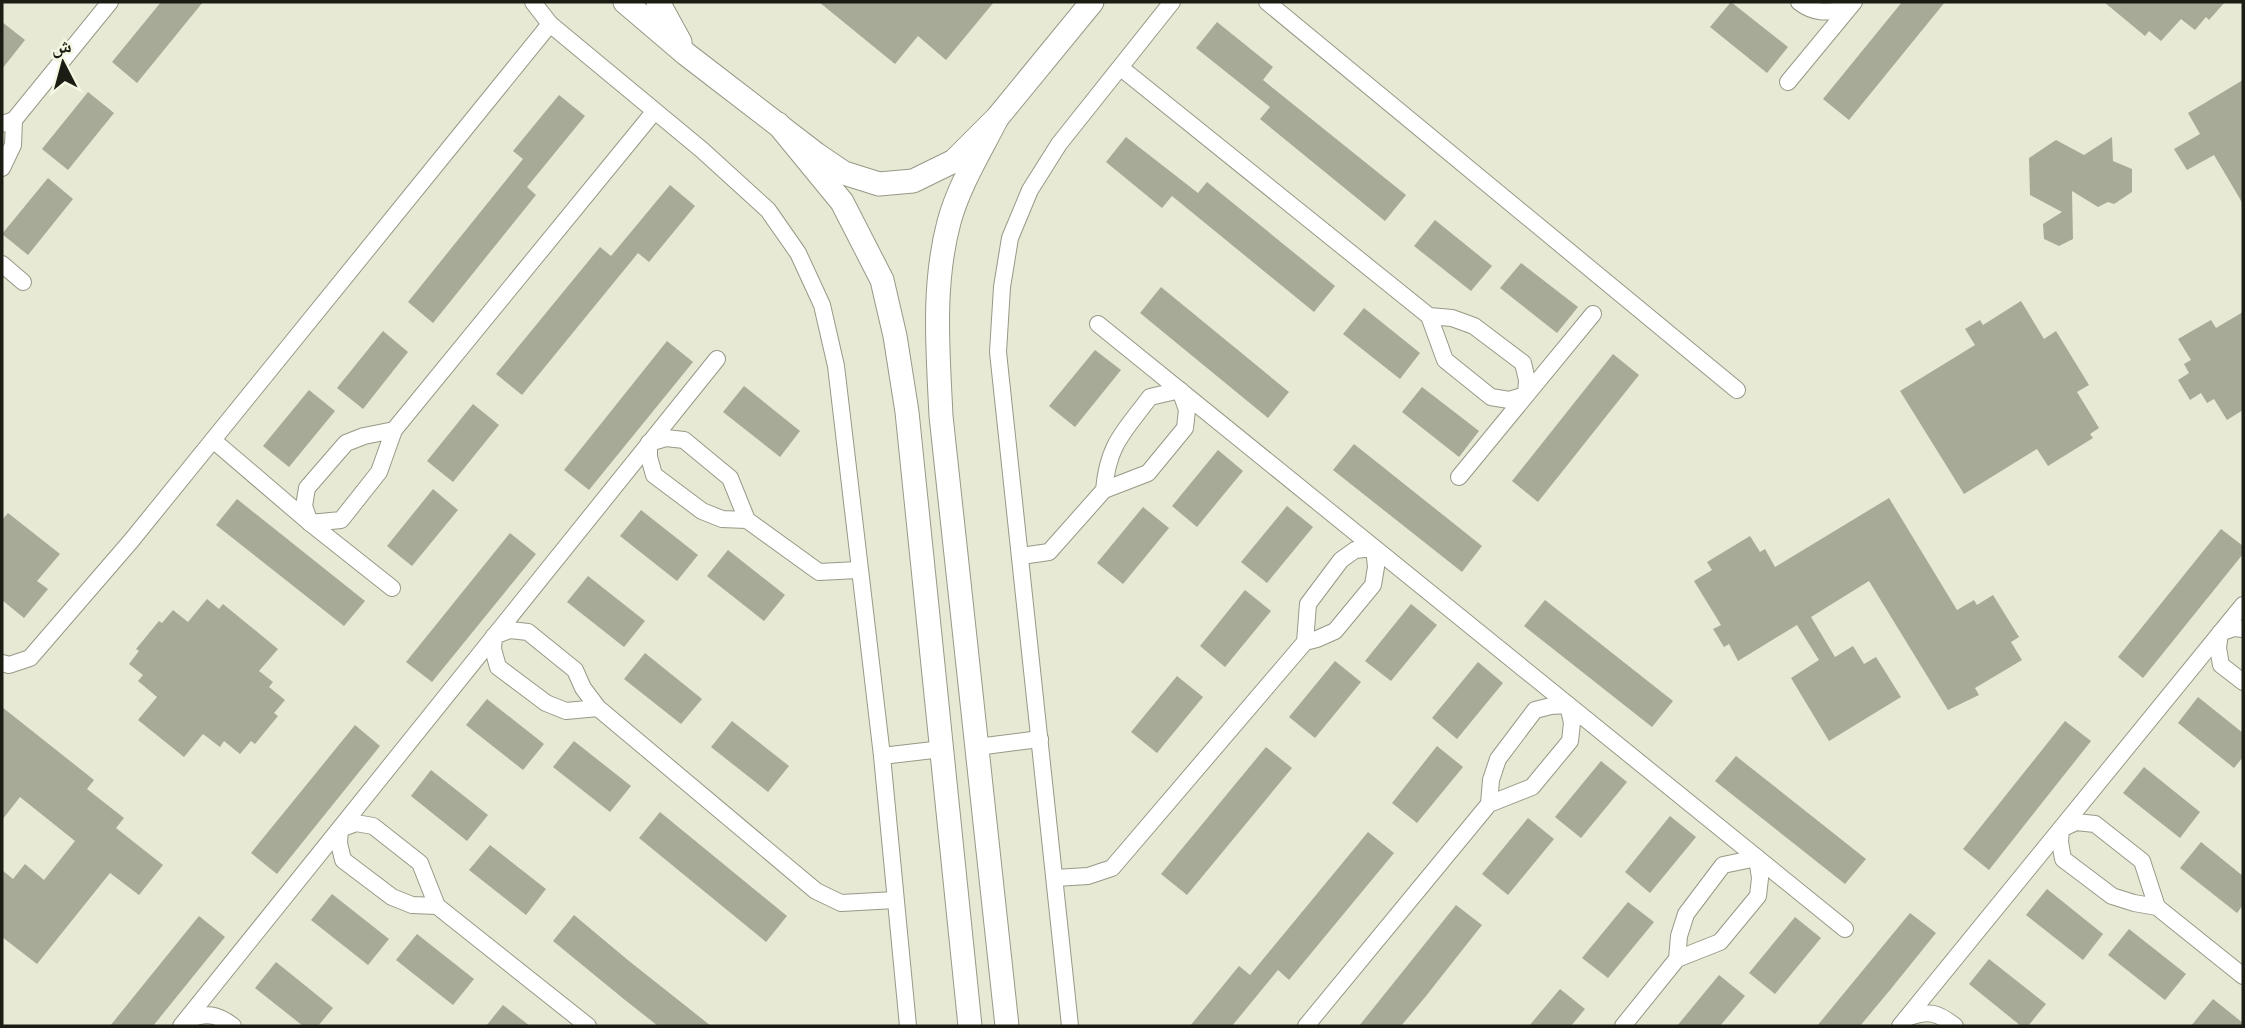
<svg xmlns="http://www.w3.org/2000/svg" width="2245" height="1028" viewBox="0 0 2245 1028" font-family="Poppins,'Noto Naskh Arabic',sans-serif">
	<style>
		.building { fill: #a7aa96 }
		.lines { fill: none; stroke-linecap: round; stroke-linejoin: round }
		.street-casing { stroke: #979986; stroke-width: 18 }
		.secondary-casing { stroke: #979986; stroke-width: 25 }
		.street { stroke: #fff; stroke-width: 16 }
		.secondary { stroke: #fff; stroke-width: 23 }
	</style>
	<rect width="100%" height="100%" fill="#e7e9d5"/>
	<!-- building -->
	<g class="building">
		<path d="M161,2H203L137,83L112,62Z"/>
		<path d="M819,2H994L946,60L918,36L895,64Z"/>
		<path d="M1731,2L1788,47L1767,73L1710,27Z"/>
		<path d="M1902,2H1945L1849,120L1823,99Z"/>
		<path d="M2104,2H2225L2209,20L2206,17L2195,30L2181,19L2161,41L2149,31L2145,36Z"/>
		<path d="M2,22L25,40L2,69Z"/>
		<path d="M1217,22L1273,67L1263,80L1406,195L1385,221L1260,119L1270,107L1196,48Z"/>
		<path d="M2243,80V204L2214,155L2187,170L2174,149L2200,134L2188,113Z"/>
		<path d="M88,92L114,113L68,170L42,149Z"/>
		<path d="M559,95L585,116L527,187L536,195L433,323L408,302L523,159L513,151Z"/>
		<path d="M1126,137L1198,193L1207,182L1335,286L1314,312L1172,196L1162,208L1106,162Z"/>
		<path d="M2112,137L2113,161L2132,169V192L2114,204L2108,202L2098,207L2072,191L2073,239L2059,246L2044,239L2043,224L2062,212L2030,195L2029,158L2056,140L2084,155Z"/>
		<path d="M48,178L73,199L28,255L2,234Z"/>
		<path d="M670,185L695,206L649,262L638,253L522,395L496,374L600,247L611,256Z"/>
		<path d="M1435,220L1492,266L1471,291L1414,246Z"/>
		<path d="M1521,263L1578,307L1557,333L1500,288Z"/>
		<path d="M1161,287L1289,392L1268,418L1140,313Z"/>
		<path d="M2021,301L2044,339L2056,331L2089,385L2077,392L2099,428L2090,434L2093,438L2048,466L2037,449L1964,494L1900,391L1975,345L1965,329L1980,320L1983,325Z"/>
		<path d="M1364,308L1420,353L1400,379L1343,334Z"/>
		<path d="M2243,312V410L2227,420L2214,399L2207,403L2201,393L2190,400L2178,380L2189,373L2184,364L2191,360L2178,339L2211,320L2216,328Z"/>
		<path d="M383,331L408,352L363,409L337,388Z"/>
		<path d="M667,341L693,362L589,490L564,470Z"/>
		<path d="M1095,350L1121,370L1075,427L1049,406Z"/>
		<path d="M1613,354L1639,375L1538,502L1512,481Z"/>
		<path d="M744,386L800,431L780,457L723,412Z"/>
		<path d="M1422,387L1479,431L1459,457L1402,412Z"/>
		<path d="M309,390L335,411L289,467L263,446Z"/>
		<path d="M473,404L499,425L453,482L427,461Z"/>
		<path d="M1354,444L1482,546L1462,572L1333,470Z"/>
		<path d="M1218,450L1243,471L1197,527L1172,506Z"/>
		<path d="M433,489L458,510L412,566L387,546Z"/>
		<path d="M1889,498L1957,610L1974,600L1977,605L1993,595L2019,637L2011,642L2022,660L1975,688L1979,695L1948,710L1869,581L1811,617L1835,657L1853,646L1864,664L1876,657L1901,697L1829,741L1791,678L1819,660L1797,625L1738,661L1729,644L1724,647L1713,629L1721,625L1694,581L1712,570L1707,562L1750,536L1760,552L1765,549L1775,567Z"/>
		<path d="M237,499L365,601L344,626L216,525Z"/>
		<path d="M1287,506L1313,527L1267,583L1241,562Z"/>
		<path d="M1143,507L1169,528L1123,584L1097,563Z"/>
		<path d="M641,510L698,555L677,581L620,536Z"/>
		<path d="M8,513L60,554L37,581L48,589L24,618L2,600V520Z"/>
		<path d="M2221,529L2243,546V554L2143,678L2118,657Z"/>
		<path d="M510,533L536,554L432,682L406,662Z"/>
		<path d="M728,550L785,595L764,621L707,576Z"/>
		<path d="M588,576L645,621L624,647L567,602Z"/>
		<path d="M1245,590L1271,611L1225,667L1200,646Z"/>
		<path d="M207,599L219,609L223,604L278,649L259,671L273,682L269,687L285,700L274,713L278,716L255,744L251,741L240,754L224,741L220,747L203,734L184,757L138,720L157,697L138,681L143,675L129,664L139,651L136,649L159,621L162,623L173,610L188,622Z"/>
		<path d="M1545,600L1673,701L1652,727L1524,626Z"/>
		<path d="M1411,604L1437,625L1391,681L1365,661Z"/>
		<path d="M645,653L702,699L681,724L624,679Z"/>
		<path d="M1335,661L1361,682L1315,738L1289,717Z"/>
		<path d="M1478,662L1503,683L1457,739L1432,718Z"/>
		<path d="M1177,676L1203,697L1157,753L1131,732Z"/>
		<path d="M2198,697L2243,733V757L2234,768L2178,723Z"/>
		<path d="M487,699L544,744L523,770L466,725Z"/>
		<path d="M2,707L94,780L87,789L124,818L116,828L163,865L139,895L110,873L37,964L2,937V870L13,879L25,864L44,880L75,841L20,797L2,820Z"/>
		<path d="M732,721L789,766L768,792L711,747Z"/>
		<path d="M2065,721L2091,741L1989,870L1963,849Z"/>
		<path d="M355,725L380,746L277,874L251,853Z"/>
		<path d="M574,741L631,786L610,812L553,767Z"/>
		<path d="M1437,746L1463,767L1417,823L1392,803Z"/>
		<path d="M1266,747L1292,768L1187,895L1161,874Z"/>
		<path d="M1736,756L1866,859L1845,884L1715,781Z"/>
		<path d="M1601,761L1627,782L1581,838L1555,817Z"/>
		<path d="M2144,767L2200,812L2180,838L2123,793Z"/>
		<path d="M431,770L488,815L467,841L411,796Z"/>
		<path d="M660,812L787,916L766,942L639,838Z"/>
		<path d="M1670,816L1696,837L1650,893L1625,872Z"/>
		<path d="M1528,818L1554,839L1508,895L1482,874Z"/>
		<path d="M1368,832L1394,853L1289,980L1278,970L1232,1026H1190L1239,966L1250,975Z"/>
		<path d="M2201,842L2243,876V905L2237,913L2180,868Z"/>
		<path d="M490,845L546,889L526,915L469,870Z"/>
		<path d="M2047,889L2103,934L2083,960L2026,915Z"/>
		<path d="M332,894L389,939L368,965L311,920Z"/>
		<path d="M1628,902L1654,922L1608,978L1582,958Z"/>
		<path d="M1456,905L1482,925L1426,996L1401,1026H1359Z"/>
		<path d="M1910,913L1936,933L1890,990L1860,1026H1817Z"/>
		<path d="M574,915L629,961L711,1026H658L625,1000L553,941Z"/>
		<path d="M199,916L225,937L153,1026H110Z"/>
		<path d="M1795,917L1821,938L1775,994L1749,973Z"/>
		<path d="M2129,929L2186,974L2165,1000L2108,955Z"/>
		<path d="M417,934L474,979L453,1005L396,960Z"/>
		<path d="M1989,959L2046,1004L2028,1026H2021L1969,984Z"/>
		<path d="M276,962L333,1008L318,1026H303L255,988Z"/>
		<path d="M1719,975L1745,996L1720,1026H1677Z"/>
		<path d="M1560,989L1585,1009L1571,1026H1529Z"/>
		<path d="M2213,999L2243,1023V1026H2191Z"/>
		<path d="M503,1005L530,1026H486Z"/>
	</g>
	<g class="lines">
		<!-- street casing -->
		<g class="street-casing">
			<g id="street">
				<path d="M533,2L550,24L702,150L768,210L798,253L822,305L836,366L882,756L908,1026"/>
				<path d="M1267,2L1737,390"/>
				<path d="M1799,2C1816,15 1828,12 1847,9V4"/>
				<path d="M1121,68L1429,316L1445,360L1491,397L1509,400L1526,395L1527,380L1523,363L1474,326L1452,318L1429,316"/>
				<path d="M1788,82L1854,2"/>
				<path d="M2,124L14,120L110,2"/>
				<path d="M2,168L13,145L14,120"/>
				<path d="M2,264L23,282"/>
				<path d="M1098,324L1845,929"/>
				<path d="M394,430L364,436L346,443L307,488L304,506L310,523L341,520L379,472L394,430L654,112"/>
				<path d="M213,440L310,523L392,588"/>
				<path d="M1459,477L1593,314"/>
				<path d="M747,520L730,478L684,440L666,438L649,443V457L654,475L702,511L722,519L747,520L819,572L858,570"/>
				<path d="M1021,556L1049,552L1104,490L1148,473L1185,428L1187,410L1180,390L1150,397C1124,432 1108,444 1104,490"/>
				<path d="M2243,629L2234,628L2220,633L2218,648L2221,665L2243,682"/>
				<path d="M2,663L9,665L30,658L131,541L550,24"/>
				<path d="M598,708L566,711L546,703L498,667L493,649L494,636L510,630L528,632L575,670L583,688L598,708L816,891L841,903L895,900"/>
				<path d="M977,747L1040,739"/>
				<path d="M882,756L942,749"/>
				<path d="M1055,878L1088,876L1112,868L1305,642L1317,639L1335,631L1373,585L1376,567L1374,548L1355,550L1341,560L1308,604L1305,642"/>
				<path d="M437,906L412,905L392,897L343,860L339,843L340,829L356,823L373,826L420,863L437,906L588,1026"/>
				<path d="M2157,907L2142,861L2095,824L2076,822L2061,829L2060,842L2063,859L2112,896L2134,903L2157,907L2243,976"/>
				<path d="M1907,1018C1929,1010 1937,1012 1955,1026"/>
				<path d="M188,1020C206,1012 217,1014 233,1026"/>
				<path d="M181,1026L717,359"/>
				<path d="M1070,1026L998,352L1002,287L1010,238L1030,190L1059,144L1172,2"/>
				<path d="M1306,1026L1489,804L1532,787L1570,741L1572,723L1568,705L1551,706L1535,710L1498,759L1491,780L1489,804"/>
				<path d="M1623,1026L1677,959L1720,942L1758,896L1760,878L1757,858L1723,865L1686,914L1679,936L1677,959"/>
				<path d="M1900,1026L2243,605"/>
			</g>
		</g>
		<!-- secondary casing -->
		<g class="secondary-casing">
			<g id="secondary">
				<path d="M625,2L686,54L816,154L844,173L879,184L913,181L954,161L997,118L1092,2"/>
				<path d="M658,2L680,42"/>
				<path d="M997,118C980,152 959,185 949,222C932,286 938,351 941,416L1007,1026"/>
				<path d="M778,124L842,202L882,280L895,336L907,412L970,1026"/>
			</g>
		</g>
		<!-- street -->
		<use href="#street" class="street"/>
		<!-- secondary -->
		<use href="#secondary" class="secondary"/>
	</g>
	<!-- border -->
	<rect width="2245" height="1028" fill="none" stroke="#1b1c14" stroke-width="7"/>
	<!-- north arrow -->
	<g transform="translate(63 63) rotate(354)" stroke="#f4f7e2" stroke-width="5" paint-order="stroke">
	<path d="M0-5L12 26L0 18L-12 26Z" fill="#1b1c14"/>
	<text y="-10" font-size="19" font-weight="bold" text-anchor="middle" fill="#1b1c14">ش</text>
	</g>
</svg>
